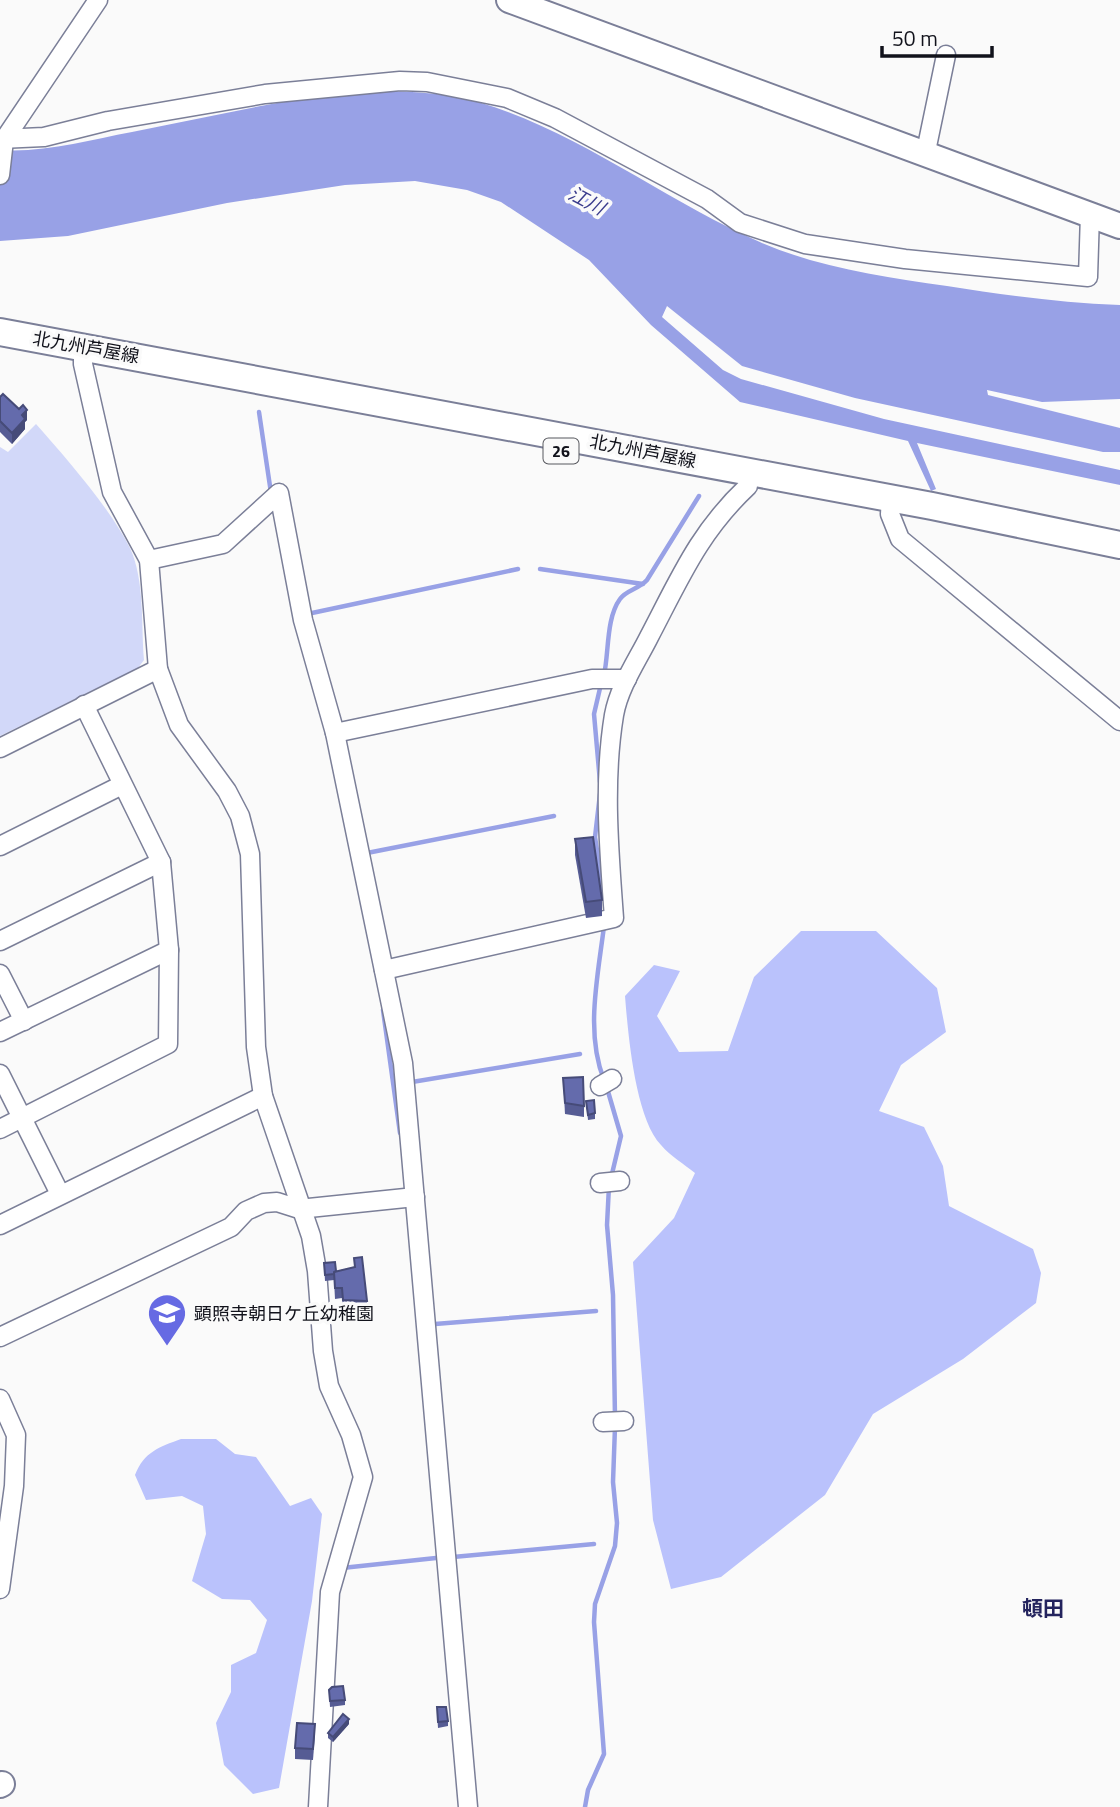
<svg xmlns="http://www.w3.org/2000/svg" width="1120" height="1807" viewBox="0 0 1120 1807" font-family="'Titillium Web','Noto Sans JP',sans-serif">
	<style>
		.green { fill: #d2d8f9 }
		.forest { fill: #bac2fc }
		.water { fill: #98a1e6 }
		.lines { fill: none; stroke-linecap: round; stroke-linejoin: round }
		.stream { stroke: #98a1e6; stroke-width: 4.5 }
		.street-casing { stroke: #7b7f98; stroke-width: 21 }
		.secondary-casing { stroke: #7b7f98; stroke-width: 28 }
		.primary-casing { stroke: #7b7f98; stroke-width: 30 }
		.street { stroke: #fff; stroke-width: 18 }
		.secondary { stroke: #fff; stroke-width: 24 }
		.primary { stroke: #fff; stroke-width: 26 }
		.wall { fill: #565c94 }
		.shaded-wall { fill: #464b78 }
		.building { fill: #646bac; stroke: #464b78; stroke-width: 2 }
		.labels { text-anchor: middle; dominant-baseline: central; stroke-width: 7; stroke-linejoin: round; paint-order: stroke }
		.shield { fill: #fafafa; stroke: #57585e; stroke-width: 2 }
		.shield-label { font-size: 16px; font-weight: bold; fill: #11121b }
		.street-label { font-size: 18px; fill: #11121b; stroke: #fafafa }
		.poi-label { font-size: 18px; fill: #11121b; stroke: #fafafa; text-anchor: start }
		.water-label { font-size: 19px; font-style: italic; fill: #3a3c8d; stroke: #fafafa }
		.quarter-label { font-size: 21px; font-weight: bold; fill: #23235d; stroke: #fafafa }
	</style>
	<rect width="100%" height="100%" fill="#fafafa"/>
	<!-- green -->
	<path class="green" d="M36,424C66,458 110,508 130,548C145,581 141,625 144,660L138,668L0,736V447L8,452Z"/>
	<!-- forest -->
	<g class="forest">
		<path d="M801,931H876L937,988L946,1032L901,1065L879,1111L924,1127L943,1166L949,1206L1033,1249L1041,1273L1036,1303L963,1359L873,1414L825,1495L721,1577L671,1589L653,1520L633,1262L674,1218L695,1173C684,1164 670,1156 661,1145C635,1118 628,1033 625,996L654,965L680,971L657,1016L679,1052L728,1051L754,977Z"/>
		<path d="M181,1439H216L235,1454L256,1457L290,1506L311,1498L322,1514L312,1601L279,1788L253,1794L224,1765L216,1723L231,1692V1665L256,1653L267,1620L250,1600L222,1599L192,1581L206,1534L203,1506L182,1496L146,1500L135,1475C144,1452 159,1447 181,1439Z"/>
	</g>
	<!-- water -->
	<path class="water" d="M347,91C391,91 436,90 478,102C580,132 665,201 762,243C821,268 884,277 947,286C1005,295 1061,303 1120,305V399L1042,402L987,390L988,395L1120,428V452H1103L855,398L742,366L667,306L662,317L723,370L741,379L884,419L1120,470V485L917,443L936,489L931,491L908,441L740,402L651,325L589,260L501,202L467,190L415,181L345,185L227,203L68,236L0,241V150C44,153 89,140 132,132C203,118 274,102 347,91Z"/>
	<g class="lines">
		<!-- stream -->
		<g class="stream">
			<path d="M259,412L271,493"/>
			<path d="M540,569L643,584"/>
			<path d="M312,613L518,569"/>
			<path d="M604,675C609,653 606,618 620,599C626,590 639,589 647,580L699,496"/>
			<path d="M600,782L594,714L601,684"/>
			<path d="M600,794L595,837L603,890"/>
			<path d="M367,853L554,816"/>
			<path d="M604,926C598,976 585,1032 604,1080"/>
			<path d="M383,1010L400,1133"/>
			<path d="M412,1082L580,1054"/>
			<path d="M607,1088L621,1136L611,1178"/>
			<path d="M609,1186L607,1225L613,1295L615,1418"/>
			<path d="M435,1324L596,1311"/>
			<path d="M453,1557L594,1544"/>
			<path d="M342,1568L436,1558"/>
			<path d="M585,1807L588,1790L604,1754L594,1622L595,1604L615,1546L617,1523L613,1482L615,1427"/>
		</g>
		<!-- street casing -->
		<g class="street-casing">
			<g id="street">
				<path d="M0,139L44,137L108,121L265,94L400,81L427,82L507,98L555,118L707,199L740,223L805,244L905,259L1088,277L1090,214"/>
				<path d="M925,156L946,55"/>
				<path d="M0,175L4,140L98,0"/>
				<path d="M83,346V364L112,492L149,560L158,669L179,725L227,791L240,816L250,854L256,1047L263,1096L311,1236L317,1271L323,1351L329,1386L351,1435L363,1477L330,1592L318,1807"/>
				<path d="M891,498L890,514L900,539L1120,721"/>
				<path d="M149,560L223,544L279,493L303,620L335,733L403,1063L468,1807"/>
				<path d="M335,733L592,679H627"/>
				<path d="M0,748L158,669"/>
				<path d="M0,846L122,785"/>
				<path d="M0,941L161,862"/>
				<path d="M384,970L614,918C609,850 603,782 614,715C619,687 637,661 649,637C680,578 699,532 748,486"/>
				<path d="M0,974L24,1021"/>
				<path d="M0,1032L169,950"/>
				<path d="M0,1074L60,1194"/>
				<path d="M600,1086L612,1079"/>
				<path d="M0,1129L168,1044L169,950L161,862L84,705"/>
				<path d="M600,1183L620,1181"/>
				<path d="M0,1225L263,1096"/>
				<path d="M0,1337L231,1227L246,1211L264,1203L277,1202L299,1209L415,1197"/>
				<path d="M0,1399L16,1435L14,1486L0,1589"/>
				<path d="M603,1422L624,1421"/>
			</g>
		</g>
		<!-- secondary casing -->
		<g class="secondary-casing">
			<g id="secondary">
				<path d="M509,0L1120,226"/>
				<path d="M0,1785L2,1784"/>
			</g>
		</g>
		<!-- primary casing -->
		<g class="primary-casing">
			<path id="primary" d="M0,332L932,506L1120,545"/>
		</g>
		<!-- street -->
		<use href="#street" class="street"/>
		<!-- secondary -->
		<use href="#secondary" class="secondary"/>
		<!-- primary -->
		<use href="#primary" class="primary"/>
	</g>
	<!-- wall -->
	<g class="wall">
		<path d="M0,397L27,420L25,422V429L12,444L0,432Z"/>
		<path d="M575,839L602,900V916L586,918L575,855Z"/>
		<path d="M563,1078L584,1106V1117L565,1114Z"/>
		<path d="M586,1101L595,1113V1119L588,1120Z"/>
		<path d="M354,1258L367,1301V1312L343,1310L342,1298L335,1299L334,1280L325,1281L324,1263L336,1271L354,1267Z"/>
		<path d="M329,1690L345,1700V1705L330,1707Z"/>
		<path d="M437,1713L448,1721V1726L438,1728Z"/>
		<path d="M349,1724L333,1742L328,1738V1733Z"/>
		<path d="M315,1734L313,1760L295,1759V1748Z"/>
	</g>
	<!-- shaded-wall -->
	<g class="shaded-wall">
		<path d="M27,410V420L25,422V429L12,444V433L22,415Z"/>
		<path d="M349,1719V1724L333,1742V1737Z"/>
	</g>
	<!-- building -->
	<g class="building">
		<path d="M3,394L19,409L23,405L27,410L22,415L25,419L12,433L0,421V397Z"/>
		<path d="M593,837L602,900L586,902L575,839Z"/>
		<path d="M583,1077L584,1106L565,1103L563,1078Z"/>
		<path d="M594,1100L595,1113L588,1115L586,1101Z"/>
		<path d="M362,1257L367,1301L343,1300L342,1288H335L334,1272L355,1267L354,1258Z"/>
		<path d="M335,1262L336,1271L334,1272V1274L325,1275L324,1263Z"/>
		<path d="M343,1686L345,1700L330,1701L329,1690L332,1687Z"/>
		<path d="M437,1707H446L448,1721L438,1722Z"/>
		<path d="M343,1714L349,1719L333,1737L328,1733Z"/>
		<path d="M297,1723L315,1724L313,1749L295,1748Z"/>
	</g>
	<!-- icons -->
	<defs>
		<g id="school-pin" transform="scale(2.0125)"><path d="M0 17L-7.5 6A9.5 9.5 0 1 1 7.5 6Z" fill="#666ae3" stroke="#fafafa"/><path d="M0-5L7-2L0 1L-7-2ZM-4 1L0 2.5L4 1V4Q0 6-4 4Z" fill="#fff"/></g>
	</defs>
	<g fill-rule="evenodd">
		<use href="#school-pin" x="167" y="1313"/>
	</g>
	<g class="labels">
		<!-- shield labels -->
		<rect class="shield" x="543.5" y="438.5" width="35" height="25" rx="5"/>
		<g class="shield-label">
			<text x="561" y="451">26</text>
		</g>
		<!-- street labels -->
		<g class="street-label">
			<text transform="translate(86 347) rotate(10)">北九州芦屋線</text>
			<text transform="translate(643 451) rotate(11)">北九州芦屋線</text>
		</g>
		<!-- poi labels -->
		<g class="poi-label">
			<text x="194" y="1313">顕照寺朝日ケ丘幼稚園</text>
		</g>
		<!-- water labels -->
		<g class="water-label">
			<text transform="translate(587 200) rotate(28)">江川</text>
		</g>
		<!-- quarter labels -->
		<g class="quarter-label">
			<text x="1043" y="1608">頓田</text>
		</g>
	</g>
	<!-- scale -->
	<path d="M882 46v10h110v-10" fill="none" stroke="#11121b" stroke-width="3.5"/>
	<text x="892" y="46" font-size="21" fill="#11121b" stroke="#fafafa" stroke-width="5" paint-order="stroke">50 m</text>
</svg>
